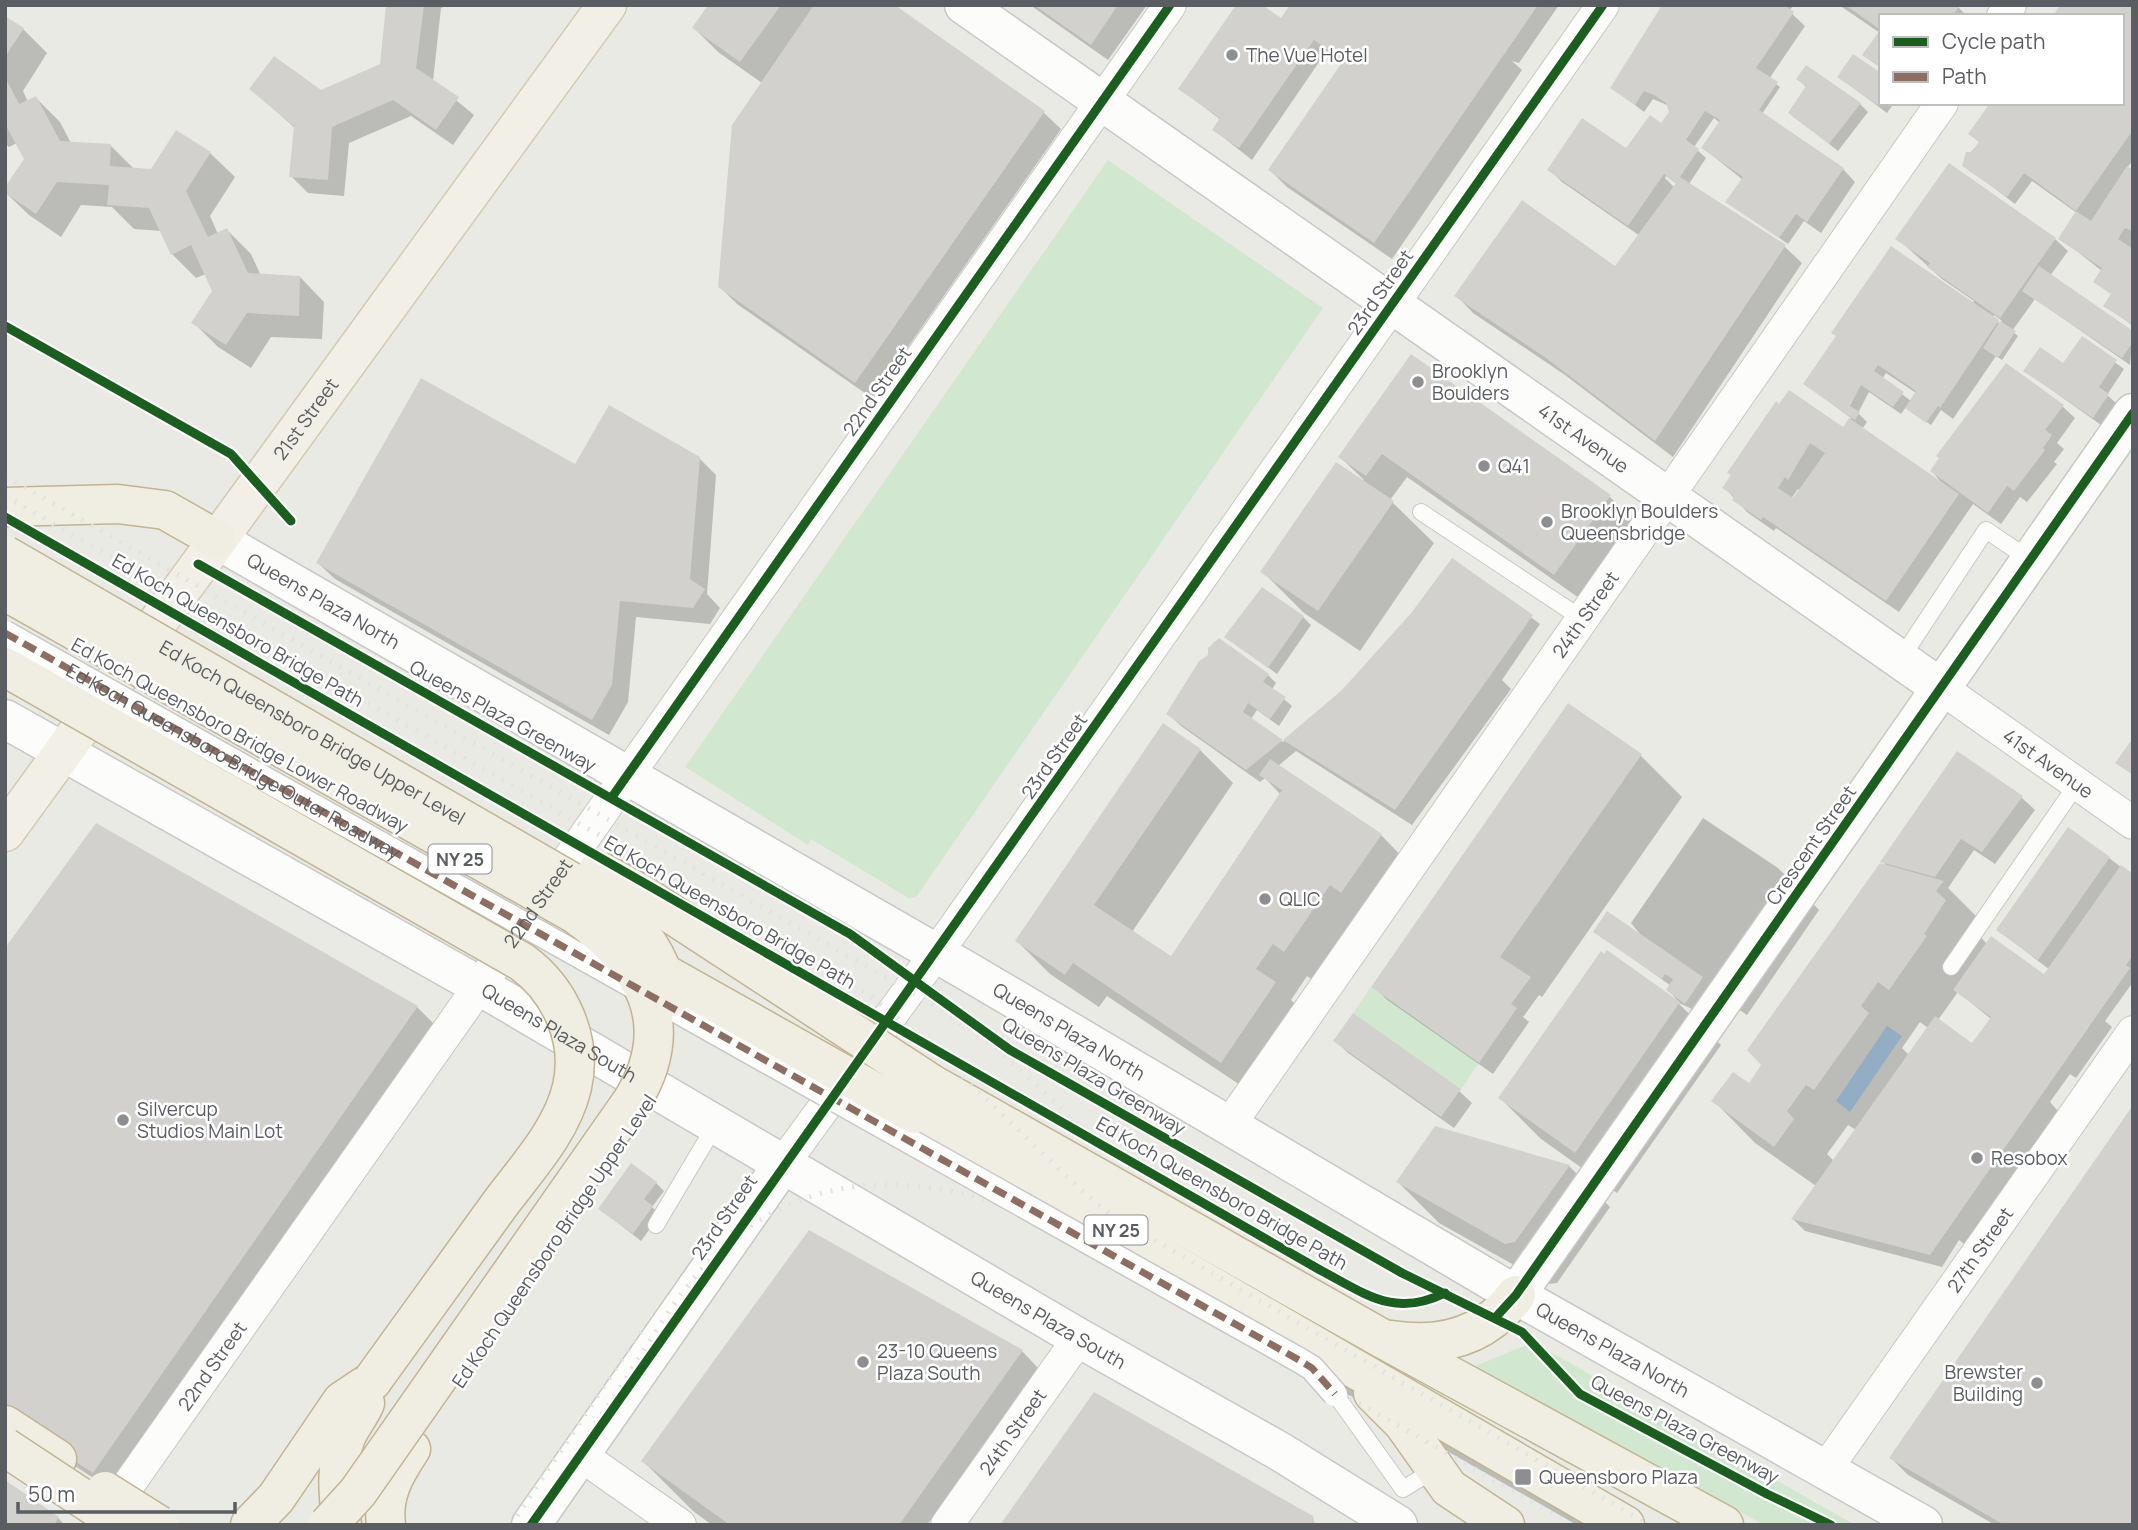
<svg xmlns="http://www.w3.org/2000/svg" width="2138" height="1530" viewBox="0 0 2138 1530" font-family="Manrope,sans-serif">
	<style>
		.green { fill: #d2e7d0 }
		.water { fill: #b7d9f6 }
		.shadow { fill: #0003; fill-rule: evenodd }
		.building { fill: #d2d1ce; fill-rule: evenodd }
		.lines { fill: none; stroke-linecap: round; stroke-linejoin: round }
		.service-casing { stroke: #c7c7c7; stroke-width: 18 }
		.minor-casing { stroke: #c7c7c7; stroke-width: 34 }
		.tertiary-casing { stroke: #c7c7c7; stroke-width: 41 }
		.secondary-casing { stroke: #c7c8c8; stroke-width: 41 }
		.primary-casing { stroke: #d2cbb2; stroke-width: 41 }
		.trunk-casing { stroke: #c1b492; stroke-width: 41 }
		.service { stroke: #fcfcfb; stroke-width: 16 }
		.minor { stroke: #fcfcfb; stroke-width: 32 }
		.tertiary { stroke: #fcfcfb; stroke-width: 38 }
		.secondary { stroke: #fcfcfb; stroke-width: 38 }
		.primary { stroke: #f2f0e6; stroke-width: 38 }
		.trunk { stroke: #f0eee3; stroke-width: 38 }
		.rail { stroke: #e2e2e2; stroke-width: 5; stroke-dasharray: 2 9; stroke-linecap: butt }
		.pedestrian-bridge-casing { stroke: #c7c7c7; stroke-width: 27; stroke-linecap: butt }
		.trunk-bridge-casing { stroke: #c1b492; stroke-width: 41; stroke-linecap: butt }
		.pedestrian-bridge { stroke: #fcfcfb; stroke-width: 24 }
		.trunk-bridge { stroke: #f0eee3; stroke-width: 38 }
		.quiet { stroke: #8d6e63; stroke-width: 7; stroke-dasharray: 14 7; stroke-linecap: butt }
		.cycleway-casing { stroke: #fff; stroke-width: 13 }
		.cycleway { stroke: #1b5e20; stroke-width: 9 }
		.poi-dot { fill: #8c8e90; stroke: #fff; stroke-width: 2.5 }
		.labels { text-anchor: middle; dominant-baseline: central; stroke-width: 5; stroke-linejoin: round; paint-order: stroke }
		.shield { fill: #fff; stroke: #8c8e91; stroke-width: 2 }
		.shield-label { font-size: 18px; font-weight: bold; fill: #5a5d62 }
		.poi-label { font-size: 19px; fill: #5a5d62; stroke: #fff; text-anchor: start }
		.street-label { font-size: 19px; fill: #5a5d62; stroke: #fff }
	</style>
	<rect width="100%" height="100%" fill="#eaeae5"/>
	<!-- green -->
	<g class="green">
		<path d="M1108,160L1323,308L917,896L910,899L811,839L808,845L685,767Z"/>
		<path d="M1371,987L1479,1063L1461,1089L1353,1013Z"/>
		<path d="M1533,1342L1855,1525H1764L1473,1367Z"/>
	</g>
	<!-- water -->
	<path class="water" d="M1887,1026L1902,1036L1850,1112L1836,1101Z"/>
	<!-- shadow -->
	<g class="shadow">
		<path d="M388,5H448L441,8L433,81L474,115L453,145L411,116L349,143L344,196L308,193L291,176L295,128L251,89L320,92L381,65Z"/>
		<path d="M710,5H892L1044,113L1061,129L872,398L737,304L720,287L762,83L718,52L694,28Z"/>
		<path d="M1030,5H1147L1108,60Z"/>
		<path d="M1419,5H1559L1519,63L1512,61L1522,70L1392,259L1287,187L1270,170L1343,64L1326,52L1252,160L1214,130L1221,120L1180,89L1282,20Z"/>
		<path d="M1664,5H1794L1789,11L1805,26L1769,79L1780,87L1762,114L1843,169L1855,182L1821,233L1804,221L1788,244L1727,202L1743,180L1703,148L1720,123L1714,118L1694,147L1706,158L1689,184L1785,247L1802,263L1673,457L1565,375L1473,313L1457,296L1616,269L1640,236L1562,182L1549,169L1633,155L1662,125L1671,112L1669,106L1653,99L1644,112L1612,87ZM1666,176L1677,184L1675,188L1665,178Z"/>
		<path d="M1839,5H1956L1967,16H1881V68L1864,55L1880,33Z"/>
		<path d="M2133,5V160L2127,168L2133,172V326L2105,305L2112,295L2095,281L2102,271L2060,238L2077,213L2032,181L2015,204L1964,165V159L1980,143L1971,134L2122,103Z"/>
		<path d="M5,18L23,29L47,53L23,91L28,102L36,98L60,122L71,143L111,146L134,169L152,170L210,153L235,177L210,216L218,234L227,230L251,254L261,276L300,277L324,302L322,339L271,337L251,368L218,347L193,322L214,291L206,274L196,278L172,254L162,231L134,229L112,207L81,205L61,237L29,215L5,192L26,160L17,143L9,147L5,143Z"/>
		<path d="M1881,76V103H1894L1887,113L1839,77Z"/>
		<path d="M1798,79L1860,104L1868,112L1838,151L1790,113L1807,88Z"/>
		<path d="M1898,239H2055L2068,251L2050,276L2133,333L2130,365L2035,299L2012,331L2018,336L2002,360L1996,356L1953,419L1941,410L1931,425L1906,407L1901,414L1869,392L1858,413L1867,422L1862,429L1943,485L1932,471L2062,406L2075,418L2057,443L2064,449L2054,462L2057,464L2027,502L2020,497L2001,524L1973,504L1899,612L1776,528L1774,531L1747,512L1724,487L1732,475L1843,429L1851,418L1805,384L1972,304L1974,301L1942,279ZM1994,315L2002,321L2001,325L1993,317ZM1886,373L1916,393L1911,401L1882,379ZM1798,489L1801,490L1794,501L1791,499Z"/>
		<path d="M2082,338L2124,369L2107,395L2116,403L2101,425L2025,371L2064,366Z"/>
		<path d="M1411,356L1610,497L1634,521L1579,598L1407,477L1390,500L1434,543L1360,651L1304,613L1262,571L1364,480L1340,457Z"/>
		<path d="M699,458L716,475L707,594L720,608L710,624L636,617L628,702L609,735L335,579L318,563L576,467Z"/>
		<path d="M1453,560L1540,624L1502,680L1511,689L1412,825L1296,751L1278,766L1381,835L1414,869L1318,984L1307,976L1291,1000L1308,1017L1255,1095L1107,996L1099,1007L1050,974L1017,941L1200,750L1233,783L1132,932L1171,958L1281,795L1265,778L1260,782L1181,726L1168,714L1210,656V648L1214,642L1219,640L1268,675L1276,683L1272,689L1292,706L1279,726L1257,710L1251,719L1283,742L1343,691L1414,613Z"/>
		<path d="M1303,617L1311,625L1277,674L1227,637Z"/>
		<path d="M1569,706L1641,756L1682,797L1542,997L1539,995L1523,1017L1529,1022L1493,1074L1386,999L1374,986Z"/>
		<path d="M1958,754L2022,798L2035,810L1995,864L1974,850L1948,888L1984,924L1977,933L1987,944L2045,976L2050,970L1998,930L2109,858L2133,876V982L2105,1021L2112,1027L2076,1078L2070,1074L2050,1102L2058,1111L1964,1244L1959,1240L1942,1267L1805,1231L1793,1219L1816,1186L1755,1143L1714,1101L1749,1085L1888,867L1882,861ZM1958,992L1991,1019L1973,1045L1938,1020ZM1920,1022L1928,1028L1909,1055L1902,1048ZM1848,1125L1856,1130L1834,1161L1827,1154Z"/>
		<path d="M1703,818L1778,868L1819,910L1747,1015L1709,989L1694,1010L1677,1002L1721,1045L1617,1193L1541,1139L1500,1098L1677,1000L1668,990L1671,986L1595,931L1644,939L1631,923Z"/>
		<path d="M417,1007L434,1024L110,1489L5,1420Z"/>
		<path d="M1335,1040L1459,1091L1472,1103L1454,1128L1348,1053Z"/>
		<path d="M1435,1128L1569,1166L1610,1207L1557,1283L1548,1284L1439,1223L1398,1182Z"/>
		<path d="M656,1183L664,1191L652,1207L660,1215L641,1241L600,1209Z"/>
		<path d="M1234,1330L1635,1525H1577Z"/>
		<path d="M1022,1351L1038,1368L927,1525H712L693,1511L643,1461Z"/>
		<path d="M1891,1458L2133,1525H1995L1908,1475Z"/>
		<path d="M58,1518L65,1525H5Z"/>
	</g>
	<!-- building -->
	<g class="building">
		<path d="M386,5H424L416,68L459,97L436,130L393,100L332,127L328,180L289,177L294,126L249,89L274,56L321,90L380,64Z"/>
		<path d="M708,5H781L740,62L692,28Z"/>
		<path d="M814,5H895L1045,111L855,383L718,287L732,125Z"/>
		<path d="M1034,5H1118L1091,45Z"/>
		<path d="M1236,5H1262L1281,18L1290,5H1538L1374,243L1268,170L1343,61L1314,40L1239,148L1212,130L1220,118L1178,89Z"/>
		<path d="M1662,5H1784L1794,12L1756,68L1778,82L1759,110L1844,168L1807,222L1796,214L1779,238L1725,202L1743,177L1701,148L1720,120L1705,111L1686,140L1699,149L1680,177L1786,245L1655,441L1546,358L1454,296L1522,200L1615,266L1676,183L1664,174L1628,226L1547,170L1582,118L1626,148L1650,115L1661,123L1669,112L1666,103L1654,95L1644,91L1635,105L1610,88Z"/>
		<path d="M1845,5H1960L1953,16H1881V30Z"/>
		<path d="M2060,5H2133V130L2076,211L2024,173L2007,197L1962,166L1966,152H1971L1979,142L1968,134L1990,103H2122V16H2053Z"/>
		<path d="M5,16L24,28L5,57Z"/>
		<path d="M1878,33L1881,35L1879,67L1862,55Z"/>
		<path d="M1853,54L1881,73L1879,106L1837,77Z"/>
		<path d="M1806,65L1861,103L1829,144L1788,113L1806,86L1796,79Z"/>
		<path d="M5,77L19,104L36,96L60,141L111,144L110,166L151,169L176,130L211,152L186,191L208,237L227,228L248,273L300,276L299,316L247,313L226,345L191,323L212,291L191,245L171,255L149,208L107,205L109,185L57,182L36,214L5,193V187L24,159L5,124Z"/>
		<path d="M1949,163L2056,238L2000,318L1927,267L1930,263L1895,239Z"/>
		<path d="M2127,166L2133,170V231L2125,228L2118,239L2133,249V325L2103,306L2111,294L2093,282L2102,268L2058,239L2076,211L2091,221Z"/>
		<path d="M1891,246L1999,320L1940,408L1938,406L1926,423L1905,408L1916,391L1878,365L1874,371L1904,392L1893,407L1861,385L1850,406L1860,412L1855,420L1803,384L1836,336L1831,333Z"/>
		<path d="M2039,266L2133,331V342L2122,358L2022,291Z"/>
		<path d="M2000,321L2016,331L1998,358L1983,348Z"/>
		<path d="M2082,336L2117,360L2099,387L2109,394L2093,418L2023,371L2040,347L2063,363Z"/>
		<path d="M1411,354L1611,495L1554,575L1382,454L1366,476L1338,457Z"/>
		<path d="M2006,363L2064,405L2045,430L2052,435L2043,448L2045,450L2014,491L2007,486L1988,513L1930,471L1939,458L1936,456Z"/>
		<path d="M421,378L575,464L609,405L700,457L690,579L705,589L693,608L620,601L612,685L592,720L316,563Z"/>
		<path d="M1789,390L1843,427L1849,418L1959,494L1886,601L1763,517L1761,520L1732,500L1734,496L1722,488L1731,475L1727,473L1776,401L1779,404ZM1810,443L1825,453L1793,498L1778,488L1785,477L1788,480Z"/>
		<path d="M1336,462L1394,501L1318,611L1260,572Z"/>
		<path d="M1452,558L1533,615L1395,810L1283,740L1342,690L1412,612Z"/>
		<path d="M1262,587L1304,616L1268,668L1224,637Z"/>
		<path d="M1219,638L1269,674L1263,682L1286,697L1270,719L1248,703L1243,712L1283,740L1246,770L1166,714L1199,661L1208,655V648Z"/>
		<path d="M1568,703L1642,754L1500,957L1531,977L1511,1004L1517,1008L1479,1063L1371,987Z"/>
		<path d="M1163,723L1201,749L1094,905L1171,956L1282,790L1259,775L1270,759L1382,834L1341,893L1330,885L1284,952L1273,944L1256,969L1276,982L1221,1063L1073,963L1065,975L1015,941Z"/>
		<path d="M2133,738V775L2115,763Z"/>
		<path d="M1957,751L2023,796L1982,852L1961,839L1935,877L1880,862Z"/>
		<path d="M96,823L418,1006L93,1473L5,1416V948Z"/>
		<path d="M2068,827L2110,857L2038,960L1996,930Z"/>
		<path d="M1880,863L1944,881L1936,891L1946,900L1924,934L1927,936L1889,990L1878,982L1861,1006L1869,1013L1814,1090L1806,1085L1787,1111L1794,1119L1774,1147L1711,1101L1733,1072L1749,1083L1761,1065L1747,1050Z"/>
		<path d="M2121,865L2133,874V955L2126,965L2130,968L1930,1255L1791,1219L1935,1016L1972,1043L1991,1017L1953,990L1991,936L2044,974Z"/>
		<path d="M1607,911L1703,977L1685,1004L1666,990L1673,979L1665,974L1662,979L1593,932Z"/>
		<path d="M1607,950L1680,1002L1575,1153L1498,1098L1601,951L1604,954Z"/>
		<path d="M1353,1013L1461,1089L1441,1117L1333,1041Z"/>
		<path d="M2133,1105V1525H2004L1889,1458Z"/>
		<path d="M1435,1126L1570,1165L1515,1242L1505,1244L1396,1182Z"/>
		<path d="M631,1163L657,1182L644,1199L653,1206L633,1234L598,1209Z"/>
		<path d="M809,1230L1023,1350L899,1525H730L641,1461Z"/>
		<path d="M1094,1392L1313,1516L1315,1525H1000Z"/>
		<path d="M5,1480L59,1517L54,1525H5Z"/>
	</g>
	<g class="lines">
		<!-- service casing -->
		<g class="service-casing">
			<g id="service">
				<path d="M1421,512L1581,618"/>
				<path d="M1900,660L1986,530L2029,559"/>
				<path d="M1951,967L2077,784"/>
				<path d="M656,1225L716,1124"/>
				<path d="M1335,1394L1403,1489L1434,1470"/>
			</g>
		</g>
		<!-- minor casing -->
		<g class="minor-casing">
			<g id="minor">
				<path d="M2003,16L2010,5"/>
				<path id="s1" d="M1941,688L2133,823"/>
				<path id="s2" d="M1228,1127L1942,103"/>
				<path d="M783,1164L950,934L1603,5"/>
				<path d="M579,1454L680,1525"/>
				<path id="s3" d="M1826,1469L2133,1032"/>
				<path id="s4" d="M105,1518L1170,5"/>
				<path id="s5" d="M947,1525L1079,1338"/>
			</g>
		</g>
		<!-- tertiary casing -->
		<g class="tertiary-casing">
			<g id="tertiary">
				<path id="s6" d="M216,539L967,971L1516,1295L1923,1525"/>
				<path d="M1941,688L2133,413"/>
				<path d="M531,1525L783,1164"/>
			</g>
		</g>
		<!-- secondary casing -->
		<g class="secondary-casing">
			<g id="secondary">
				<path id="s7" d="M964,5L1941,688L1516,1295"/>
				<path id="s8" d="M5,719L478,985L1079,1338L1279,1451L1398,1525"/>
			</g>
		</g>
		<!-- primary casing -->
		<g class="primary-casing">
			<g id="primary">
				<path id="s9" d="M5,832L607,5"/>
			</g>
		</g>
		<!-- trunk casing -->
		<g class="trunk-casing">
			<g id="trunk">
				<path d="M5,507L118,504L165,510L216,539"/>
				<path d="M930,1083L1383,1339L1724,1525"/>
				<path d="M914,1114L1625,1525"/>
				<path d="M1391,1340C1441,1348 1485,1337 1516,1295"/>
				<path d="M1373,1393L1403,1423L1449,1488L1505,1525"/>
				<path d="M5,1425L57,1459"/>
				<path d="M250,1525L276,1498L342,1401L372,1381"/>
				<path d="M342,1525C338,1496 335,1465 346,1437C351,1425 360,1415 365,1403"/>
				<path d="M386,1525C382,1495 395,1473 411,1449"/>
			</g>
		</g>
		<!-- service -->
		<use href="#service" class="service"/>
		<!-- minor -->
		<use href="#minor" class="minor"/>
		<!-- tertiary -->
		<use href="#tertiary" class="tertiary"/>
		<!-- secondary -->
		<use href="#secondary" class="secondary"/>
		<!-- primary -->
		<use href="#primary" class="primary"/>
		<!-- trunk -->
		<use href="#trunk" class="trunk"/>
		<!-- rail -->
		<g class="rail">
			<path d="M5,476L927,1001L997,1049L1079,1125"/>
			<path d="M5,496L792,945C816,961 841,975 864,992C954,1057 1026,1145 1111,1215L1650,1525"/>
			<path d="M511,1525L641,1331"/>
			<path d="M529,1525C562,1474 595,1424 629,1374C650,1341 670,1306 695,1277C786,1168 912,1166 1034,1217L1572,1525"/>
		</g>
		<!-- pedestrian-bridge casing -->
		<g class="pedestrian-bridge-casing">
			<path id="pedestrian-bridge" d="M5,633L1299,1360L1312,1368L1335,1394"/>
		</g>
		<!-- trunk-bridge casing -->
		<g class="trunk-bridge-casing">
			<g id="trunk-bridge">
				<path id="s10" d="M5,555L608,903C642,929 660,955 670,997"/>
				<path d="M5,591L575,914C643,962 680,1023 632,1101L358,1492L328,1525"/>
				<path d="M5,667L522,962C560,990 583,1039 572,1087C562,1131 526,1169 500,1204C457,1263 415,1322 372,1381"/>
				<path d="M598,870L641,894L930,1083"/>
				<path d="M651,966L914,1114"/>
				<path d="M5,1447L123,1525"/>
				<path d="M105,1491L159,1525"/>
			</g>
		</g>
		<!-- pedestrian-bridge -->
		<use href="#pedestrian-bridge" class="pedestrian-bridge"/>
		<!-- trunk-bridge -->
		<use href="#trunk-bridge" class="trunk-bridge"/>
		<!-- quiet -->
		<path class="quiet" id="s11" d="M5,633L1299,1360L1312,1368L1335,1394"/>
		<!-- cycleway casing -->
		<g class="cycleway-casing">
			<g id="cycleway">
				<path d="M5,326L231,454L291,521"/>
				<path d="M5,517L1320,1270C1366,1294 1394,1318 1445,1293"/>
				<path d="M198,564L850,934L1010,1050L1040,1067L1402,1273L1522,1332L1580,1394L1767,1494L1831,1525"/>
				<path d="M612,797L1170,5"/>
				<path d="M1495,1318L1516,1295L2133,413"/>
				<path d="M531,1525L1603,5"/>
			</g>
		</g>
		<!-- cycleway -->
		<use href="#cycleway" class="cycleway"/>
	</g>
	<!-- markers -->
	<g class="poi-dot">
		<circle cx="1232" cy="55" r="7"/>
		<circle cx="1418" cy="382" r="7"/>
		<circle cx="1484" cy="466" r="7"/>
		<circle cx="1547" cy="522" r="7"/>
		<circle cx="1265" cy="899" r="7"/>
		<circle cx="123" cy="1120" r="7"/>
		<circle cx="1977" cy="1158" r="7"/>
		<circle cx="863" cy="1362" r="7"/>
		<circle cx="2037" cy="1383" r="7"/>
		<rect x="1514" y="1468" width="18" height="18" rx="3.5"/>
	</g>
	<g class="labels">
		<!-- shield labels -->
		<g class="shield">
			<rect x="428.5" y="844.5" width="63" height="29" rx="5"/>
			<rect x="1084.5" y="1215.5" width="63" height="29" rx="5"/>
		</g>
		<g class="shield-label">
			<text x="460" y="859">NY 25</text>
			<text x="1116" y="1230">NY 25</text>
		</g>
		<!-- poi labels -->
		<g class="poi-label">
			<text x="1246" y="55">The Vue Hotel</text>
			<text x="1432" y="371">Brooklyn<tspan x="1432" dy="22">Boulders</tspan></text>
			<text x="1498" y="466">Q41</text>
			<text x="1561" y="511">Brooklyn Boulders<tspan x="1561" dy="22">Queensbridge</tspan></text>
			<text x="1279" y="899">QLIC</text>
			<text x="137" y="1109">Silvercup<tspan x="137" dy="22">Studios Main Lot</tspan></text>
			<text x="1991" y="1158">Resobox</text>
			<text x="877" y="1351">23-10 Queens<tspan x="877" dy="22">Plaza South</tspan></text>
			<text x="2023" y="1372" text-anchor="end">Brewster<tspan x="2023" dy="22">Building</tspan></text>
			<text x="1539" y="1477">Queensboro Plaza</text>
		</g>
		<!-- street labels -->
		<g class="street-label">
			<text transform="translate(1380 292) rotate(-55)">23rd Street</text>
			<text transform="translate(877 391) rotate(-55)">22nd Street</text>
			<text stroke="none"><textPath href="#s9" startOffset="511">21st Street</textPath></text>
			<text stroke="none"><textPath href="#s7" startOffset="756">41st Avenue</textPath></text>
			<text stroke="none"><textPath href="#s6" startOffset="124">Queens Plaza North</textPath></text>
			<text stroke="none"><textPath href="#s2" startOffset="625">24th Street</textPath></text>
			<text transform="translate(238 630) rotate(30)">Ed Koch Queensboro Bridge Path</text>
			<text transform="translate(503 716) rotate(29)">Queens Plaza Greenway</text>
			<text stroke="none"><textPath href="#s10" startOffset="355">Ed Koch Queensboro Bridge Upper Level</textPath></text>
			<text transform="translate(240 735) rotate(29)">Ed Koch Queensboro Bridge Lower Roadway</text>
			<text transform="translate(1054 756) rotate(-55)">23rd Street</text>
			<text stroke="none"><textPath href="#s11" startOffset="262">Ed Koch Queensboro Bridge Outer Roadway</textPath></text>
			<text stroke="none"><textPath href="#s1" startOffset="131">41st Avenue</textPath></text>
			<text transform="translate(1811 845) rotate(-55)">Crescent Street</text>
			<text stroke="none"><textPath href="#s4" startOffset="752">22nd Street</textPath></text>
			<text transform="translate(730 912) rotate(30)">Ed Koch Queensboro Bridge Path</text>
			<text stroke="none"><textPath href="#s6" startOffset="985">Queens Plaza North</textPath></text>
			<text stroke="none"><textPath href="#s8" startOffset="637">Queens Plaza South</textPath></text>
			<text transform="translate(1094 1076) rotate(31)">Queens Plaza Greenway</text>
			<text transform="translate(1222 1193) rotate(30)">Ed Koch Queensboro Bridge Path</text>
			<text transform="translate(724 1217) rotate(-55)">23rd Street</text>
			<text transform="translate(554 1241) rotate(-56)">Ed Koch Queensboro Bridge Upper Level</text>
			<text stroke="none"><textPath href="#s3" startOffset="268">27th Street</textPath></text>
			<text stroke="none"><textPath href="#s8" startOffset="1204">Queens Plaza South</textPath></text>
			<text stroke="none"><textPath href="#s6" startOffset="1615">Queens Plaza North</textPath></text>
			<text stroke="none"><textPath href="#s4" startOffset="186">22nd Street</textPath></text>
			<text transform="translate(1685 1429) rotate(28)">Queens Plaza Greenway</text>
			<text stroke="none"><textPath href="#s5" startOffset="114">24th Street</textPath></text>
		</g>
	</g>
	<!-- border -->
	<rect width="2138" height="1530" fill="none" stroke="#5a5d62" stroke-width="14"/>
	<!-- legend -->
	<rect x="1879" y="14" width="245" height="91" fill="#ffffff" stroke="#bdbec0" stroke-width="2"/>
	<rect x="1893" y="37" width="35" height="10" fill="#1b5e20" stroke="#bdbec0" stroke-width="2"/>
	<text x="1942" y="49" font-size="21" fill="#5a5d62">Cycle path</text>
	<rect x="1893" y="72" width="35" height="10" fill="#8d6e63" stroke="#bdbec0" stroke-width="2"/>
	<text x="1942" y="84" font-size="21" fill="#5a5d62">Path</text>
	<!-- scale -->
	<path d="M18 1502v10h217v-10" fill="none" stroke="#5a5d62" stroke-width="3.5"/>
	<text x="28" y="1502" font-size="21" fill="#5a5d62" stroke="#ffffff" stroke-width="5" paint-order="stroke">50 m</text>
</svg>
